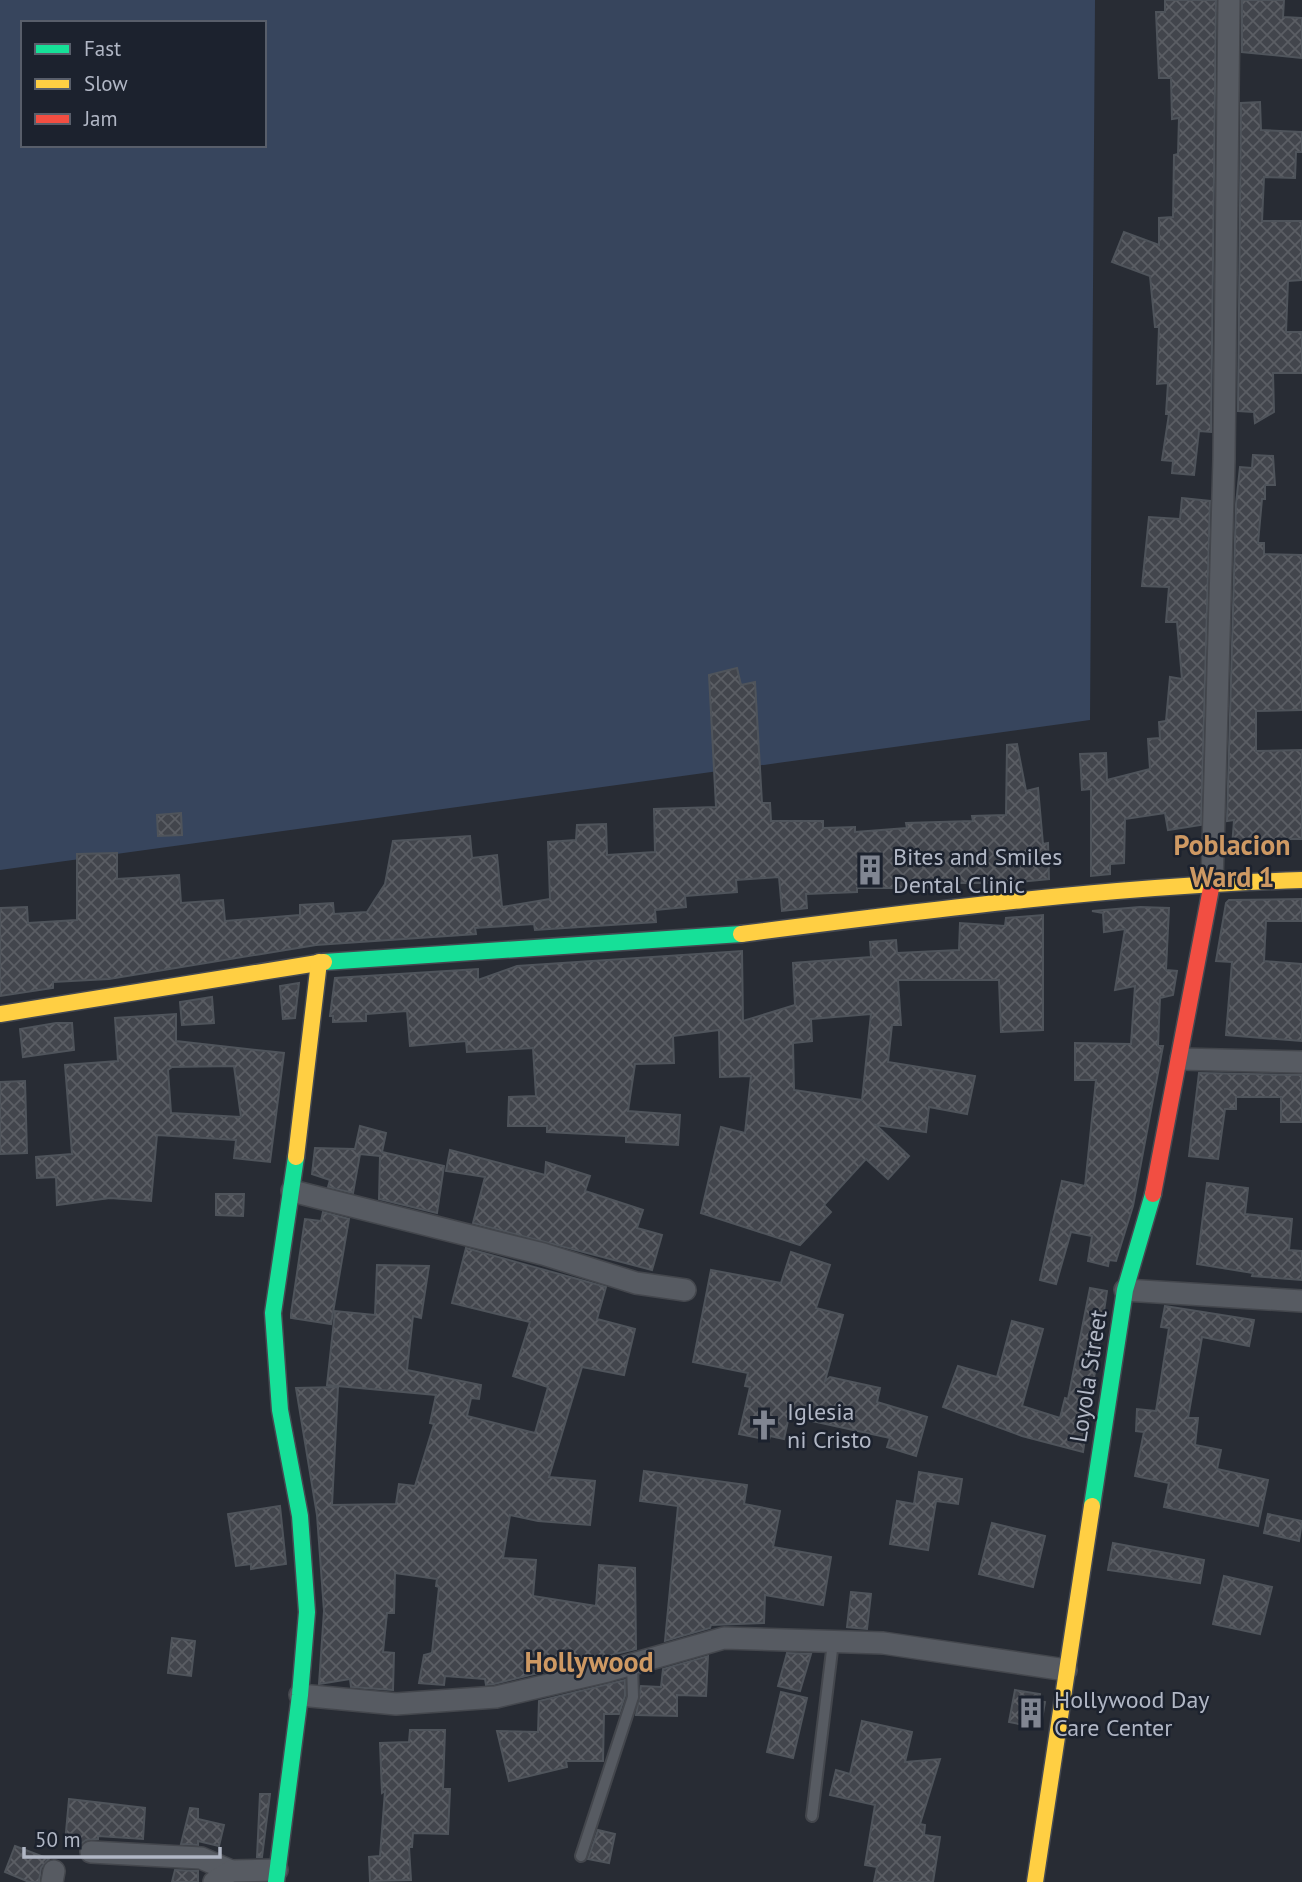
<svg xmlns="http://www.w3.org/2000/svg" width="1302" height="1882" viewBox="0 0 1302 1882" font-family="'PT Sans',sans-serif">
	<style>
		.water { fill: #37455d; fill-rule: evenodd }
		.building { fill: url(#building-cross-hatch); stroke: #4f545b; stroke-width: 2; fill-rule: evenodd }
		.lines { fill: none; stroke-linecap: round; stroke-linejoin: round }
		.lane-casing { stroke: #44474d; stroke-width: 14 }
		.street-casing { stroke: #44474d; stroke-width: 24 }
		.fast-casing { stroke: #454951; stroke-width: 19 }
		.slow-casing { stroke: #454951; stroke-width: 19 }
		.jam-casing { stroke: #454951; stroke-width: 19 }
		.lane { stroke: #575b62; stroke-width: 10 }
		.street { stroke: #575b62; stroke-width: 21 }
		.fast { stroke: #16e098; stroke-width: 16 }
		.slow { stroke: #ffcf43; stroke-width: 16 }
		.jam { stroke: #f24e42; stroke-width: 16 }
		.labels { text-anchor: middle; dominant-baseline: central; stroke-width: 5; stroke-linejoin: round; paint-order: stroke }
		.poi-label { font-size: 24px; fill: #b1b7c5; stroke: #1c222e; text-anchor: start }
		.street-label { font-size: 24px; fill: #b1b7c5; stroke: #1c222e }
		.quarter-label { font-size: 28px; font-weight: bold; fill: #ce9963; stroke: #1c222e }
	</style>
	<defs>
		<pattern id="building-cross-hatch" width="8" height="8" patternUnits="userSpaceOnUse" patternTransform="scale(1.75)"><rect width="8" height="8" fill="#42454c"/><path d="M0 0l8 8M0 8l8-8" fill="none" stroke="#5b5e64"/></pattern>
	</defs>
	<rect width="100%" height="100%" fill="#282c34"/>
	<!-- water -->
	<path class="water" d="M0,0H1095L1090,720L0,870ZM23,23H264V145H23Z"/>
	<!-- building -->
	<g class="building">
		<path d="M1165,0H1216L1211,432L1199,431L1194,475L1172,473L1173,461L1162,460L1169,414H1166L1168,383L1157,384L1159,327H1155L1150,276L1112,262L1124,232L1159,245V218L1173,217L1174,155L1178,154L1179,118L1172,119L1171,78H1159L1156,12H1165Z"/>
		<path d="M1242,0H1284L1283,17L1302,18V58L1242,52Z"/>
		<path d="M1260,102L1261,130L1302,132V152H1296L1295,178L1264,177L1262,221H1302V280L1288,281L1286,332H1302V373H1273L1274,412L1255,423L1254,412L1238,411L1241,103Z"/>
		<path d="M1253,455L1273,456L1275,485H1265V499H1262L1258,543H1264V554L1302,555V710L1256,711V751L1302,750V839H1282L1232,847L1234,820L1227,821L1236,504L1240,467L1252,468Z"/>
		<path d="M1182,498L1210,501L1201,825L1168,830L1165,813L1125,819L1124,863L1110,864V874L1091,876V789L1082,790L1080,754L1106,753L1107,780L1150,769L1148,739L1160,738L1159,722L1166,721L1170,677L1182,679L1177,622H1166L1169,587L1142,586L1149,517L1180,519Z"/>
		<path d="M737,668L741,685L755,682L762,803H770L771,821H823V828L855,827V832L907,828L906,823L973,821L972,816L1006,815L1007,745L1017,744L1026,791L1038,788L1043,844L1048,843L1049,879L1007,883H928V888H857V892L806,894L807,908L782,911L779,877L736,880L737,892L685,896L686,907L655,910L656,922L535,930L534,924L475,928L476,934L316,945L109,979L53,982V988L0,996V908L27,907L28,923L77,920V854L117,853V879L179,875L181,903L223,900L225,921L300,915V905L333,903L334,914L367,912L385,884L393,841L470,836L472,858L497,855L502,907L550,899L548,842L576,840L577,825L606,824L607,855L655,852L654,809L716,807L709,675Z"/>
		<path d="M181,813L182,835L158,836L157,815Z"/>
		<path d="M1302,899V921H1266L1264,961L1302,964V1041L1226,1035L1232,962L1216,961L1226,903L1229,900Z"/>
		<path d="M1140,907L1169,908L1166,970L1177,971L1173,995L1160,998L1158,1046H1163L1133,1206L1116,1261L1109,1260L1108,1266L1088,1261L1092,1236L1071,1232L1056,1284L1040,1280L1062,1181L1085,1186L1096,1080H1075V1043L1131,1044L1135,986L1115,990L1125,929L1104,932L1103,913L1092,911Z"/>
		<path d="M1043,915V1030L1001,1032L999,980H898L901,1025H892L888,1062L975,1076L967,1114L929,1107L926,1132L876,1125L909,1156L888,1179L866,1159L824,1205L831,1212L800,1245L701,1213L721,1127L745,1133L751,1076L720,1077L719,1030L673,1036L674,1063L635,1064L628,1111L680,1115L678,1145L626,1142V1136L547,1132V1126H508L509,1097L536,1096L533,1048L467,1052L466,1041L410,1046L407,1011L366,1014V1021L333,1022V1016H330L335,978L478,969V980L517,966L742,951L743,1021L795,1005L793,963L871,957L870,942L896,940L897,953L959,950L960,923L1005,926L1006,918ZM871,1014L862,1100L794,1090L793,1043L812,1041L811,1019Z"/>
		<path d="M299,983L295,1018L283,1019L280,986Z"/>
		<path d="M212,997L214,1023L182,1025L180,1002Z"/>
		<path d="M176,1014V1041L284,1053L270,1162L234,1158L236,1140L157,1135L151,1201L110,1198L57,1205L56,1177L37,1178L36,1157L72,1154L65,1065L118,1061L115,1018ZM234,1066L241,1117L171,1113L168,1070L172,1067Z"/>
		<path d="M56,1023H72L74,1050L23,1057L20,1029Z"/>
		<path d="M1199,1073L1302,1075V1122H1281V1097H1236V1109H1225L1218,1159L1189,1156Z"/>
		<path d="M25,1081L27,1153L0,1154V1082Z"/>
		<path d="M360,1126L386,1133L382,1152L444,1166L437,1213L379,1199L380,1156L360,1154L353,1193L328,1187L330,1180L312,1174L315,1148L355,1149Z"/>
		<path d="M450,1150L545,1175L546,1162L590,1176L585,1191L643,1210L637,1228L662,1235L652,1270L473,1223L485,1177L446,1171Z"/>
		<path d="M1207,1183L1248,1188L1245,1214L1292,1219L1289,1250L1302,1251V1280L1252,1276L1253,1273L1197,1264Z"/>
		<path d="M216,1194H244L243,1216L216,1215Z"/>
		<path d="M323,1212L349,1219L331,1324L291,1318V1314L305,1219L321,1221Z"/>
		<path d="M466,1248L606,1287L597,1319L635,1329L624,1375L582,1367L549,1477L595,1481L590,1525L538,1521L510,1515L503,1558L536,1560L533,1596L596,1606L599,1565L635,1568L636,1649L494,1684L486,1685L485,1679L445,1676L444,1685L419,1683L424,1655L432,1653L439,1587L436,1586L437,1579L395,1573L394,1613H387L383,1652L394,1653L393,1690L351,1687L350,1679L319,1684L324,1611L317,1515L296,1388L338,1387L332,1505L396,1504L399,1484L415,1486L434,1424L430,1423L436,1395L327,1385L335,1311L375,1315L377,1265L429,1266L421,1318L413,1316L407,1370L481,1385L479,1399L471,1398L467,1416L535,1433L548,1387L513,1376L530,1322L452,1303Z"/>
		<path d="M791,1252L830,1265L816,1308L843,1315L825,1381L830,1377L880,1388L877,1402L927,1417L916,1456L887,1447L890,1438L789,1416L784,1439L770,1436L769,1440L739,1434L750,1387L745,1386L748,1373L693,1362L711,1270L781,1283Z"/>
		<path d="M1090,1288L1107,1291L1083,1452L1022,1436L943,1407L958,1366L997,1377L1012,1321L1043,1329L1022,1406L1060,1418L1065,1398L1068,1399Z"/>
		<path d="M1165,1306L1254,1320L1249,1346L1202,1337L1188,1418H1198L1195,1445L1221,1450L1217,1469L1268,1480L1258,1526L1164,1507L1169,1483L1135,1476L1144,1432L1136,1431L1137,1409L1156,1411L1169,1328L1161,1327Z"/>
		<path d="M644,1471L747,1485L744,1504L780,1511L773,1547L831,1557L823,1605L765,1595L764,1623L711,1625L710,1628L665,1641L678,1506L640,1501Z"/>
		<path d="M919,1472L962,1479L958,1504L936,1501L928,1550L890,1544L897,1501L914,1504Z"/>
		<path d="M280,1506L286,1564L251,1569V1564L236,1566L228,1514Z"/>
		<path d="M1268,1514L1302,1521L1299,1541L1264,1533Z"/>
		<path d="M992,1523L1045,1536L1033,1587L979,1574Z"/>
		<path d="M1113,1543L1204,1560L1200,1583L1108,1570Z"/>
		<path d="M1224,1576L1272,1587L1260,1634L1213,1624Z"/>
		<path d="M851,1592L871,1594L867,1629L847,1627Z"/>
		<path d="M172,1638L195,1641L191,1676L168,1673Z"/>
		<path d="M787,1653L811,1654L800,1691L778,1686Z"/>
		<path d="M708,1656L706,1696L677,1695V1716L636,1715L641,1686L661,1687L663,1669Z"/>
		<path d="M625,1680V1696L619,1714H604L603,1761H566L567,1767L509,1781L497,1731L538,1732L539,1701Z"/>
		<path d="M1015,1690L1040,1694L1039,1701L1045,1702L1041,1725L1035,1723L1034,1727L1009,1722Z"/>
		<path d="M781,1692L807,1698L793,1758L767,1752Z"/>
		<path d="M862,1721L912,1732L905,1762L940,1759L920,1824L925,1825L924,1835L940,1837L933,1882H874L877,1867L865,1865L875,1805L830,1795L836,1770L850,1774Z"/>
		<path d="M410,1730H445L443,1789H450L448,1834L413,1833L412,1847H409L411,1880L370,1881L369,1857L380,1856L385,1791L382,1793L380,1743L409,1742Z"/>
		<path d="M260,1794H270L262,1857H257Z"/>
		<path d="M69,1799L145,1808L143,1839L98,1836V1839L86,1840L81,1844L65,1843Z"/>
		<path d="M190,1808L198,1809V1819L224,1825L219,1846L198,1841V1845L181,1844Z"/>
		<path d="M598,1830L615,1834L609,1863L588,1859Z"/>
		<path d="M15,1846L49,1859L41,1868L39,1882H29L5,1872Z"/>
		<path d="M175,1870L198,1871V1882H172Z"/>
	</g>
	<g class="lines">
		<!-- lane casing -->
		<g class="lane-casing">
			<g id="lane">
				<path d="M812,1816L833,1642"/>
				<path d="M581,1856L633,1697L632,1664"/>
			</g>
		</g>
		<!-- street casing -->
		<g class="street-casing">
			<g id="street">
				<path d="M1212,883L1224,459L1229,0"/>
				<path d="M1181,1059L1302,1062"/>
				<path d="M292,1191L543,1254L636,1283L685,1290"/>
				<path d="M1125,1290L1302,1301"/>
				<path d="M300,1695L396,1704L496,1697L608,1671L724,1638L883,1643L1066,1670"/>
				<path d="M91,1852L201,1858L231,1871"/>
				<path d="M52,1882L54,1871"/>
				<path d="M214,1882L231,1871L277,1870"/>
			</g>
		</g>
		<!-- fast casing -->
		<g class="fast-casing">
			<g id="fast">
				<path d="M324,962L741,934"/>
				<path d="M1092,1506L1125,1290L1153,1194"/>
				<path d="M276,1882L300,1695L307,1612L300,1516L280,1410L273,1313L296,1157"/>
			</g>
		</g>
		<!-- slow casing -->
		<g class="slow-casing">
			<g id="slow">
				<path d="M741,934C928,910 1114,886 1302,880"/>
				<path d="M0,1014L324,962"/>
				<path d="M296,1157L319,962"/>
				<path d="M1035,1882L1092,1506"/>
			</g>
		</g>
		<!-- jam casing -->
		<g class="jam-casing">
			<path id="jam" d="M1153,1194L1212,883"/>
		</g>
		<!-- lane -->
		<use href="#lane" class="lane"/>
		<!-- street -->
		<use href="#street" class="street"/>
		<!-- fast -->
		<use href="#fast" class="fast"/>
		<!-- slow -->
		<use href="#slow" class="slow"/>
		<!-- jam -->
		<use href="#jam" class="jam"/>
	</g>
	<!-- icons -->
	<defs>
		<g id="building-bare" transform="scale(2.415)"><path d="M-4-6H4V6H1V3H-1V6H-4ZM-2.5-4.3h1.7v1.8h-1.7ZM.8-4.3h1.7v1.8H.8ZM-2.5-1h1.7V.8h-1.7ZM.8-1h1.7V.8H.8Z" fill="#818692" stroke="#1c222e" stroke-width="2.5" paint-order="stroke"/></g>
		<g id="church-bare" transform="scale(2.415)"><path d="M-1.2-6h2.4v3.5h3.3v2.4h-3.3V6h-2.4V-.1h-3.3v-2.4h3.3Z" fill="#818692" stroke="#1c222e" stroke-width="2.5" paint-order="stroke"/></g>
	</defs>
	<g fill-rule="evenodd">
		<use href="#building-bare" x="870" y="870"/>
		<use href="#church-bare" x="764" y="1425"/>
		<use href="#building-bare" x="1031" y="1713"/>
	</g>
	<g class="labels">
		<!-- poi labels -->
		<g class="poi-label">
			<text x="893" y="856">Bites and Smiles<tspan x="893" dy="28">Dental Clinic</tspan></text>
			<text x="787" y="1411">Iglesia<tspan x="787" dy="28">ni Cristo</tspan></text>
			<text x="1054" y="1699">Hollywood Day<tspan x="1054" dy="28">Care Center</tspan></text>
		</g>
		<!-- street labels -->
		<g class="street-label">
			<text transform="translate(1088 1376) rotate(-81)">Loyola Street</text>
		</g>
		<!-- quarter labels -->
		<g class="quarter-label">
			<text x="1232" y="844">Poblacion<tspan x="1232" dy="32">Ward 1</tspan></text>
			<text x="589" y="1661">Hollywood</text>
		</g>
	</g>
	<!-- legend -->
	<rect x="21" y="21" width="245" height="126" fill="#1c222e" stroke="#585e6a" stroke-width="2"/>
	<rect x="35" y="44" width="35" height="10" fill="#16e098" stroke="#585e6a" stroke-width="2"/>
	<text x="84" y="56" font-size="21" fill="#b1b7c5">Fast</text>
	<rect x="35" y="79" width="35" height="10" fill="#ffcf43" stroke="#585e6a" stroke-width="2"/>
	<text x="84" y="91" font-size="21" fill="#b1b7c5">Slow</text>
	<rect x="35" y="114" width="35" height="10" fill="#f24e42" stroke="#585e6a" stroke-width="2"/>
	<text x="84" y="126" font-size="21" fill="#b1b7c5">Jam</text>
	<!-- scale -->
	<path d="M24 1847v10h196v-10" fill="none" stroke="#b1b7c5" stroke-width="3.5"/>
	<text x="35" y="1847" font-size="21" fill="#b1b7c5" stroke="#1c222e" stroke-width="5" paint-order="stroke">50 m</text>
</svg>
